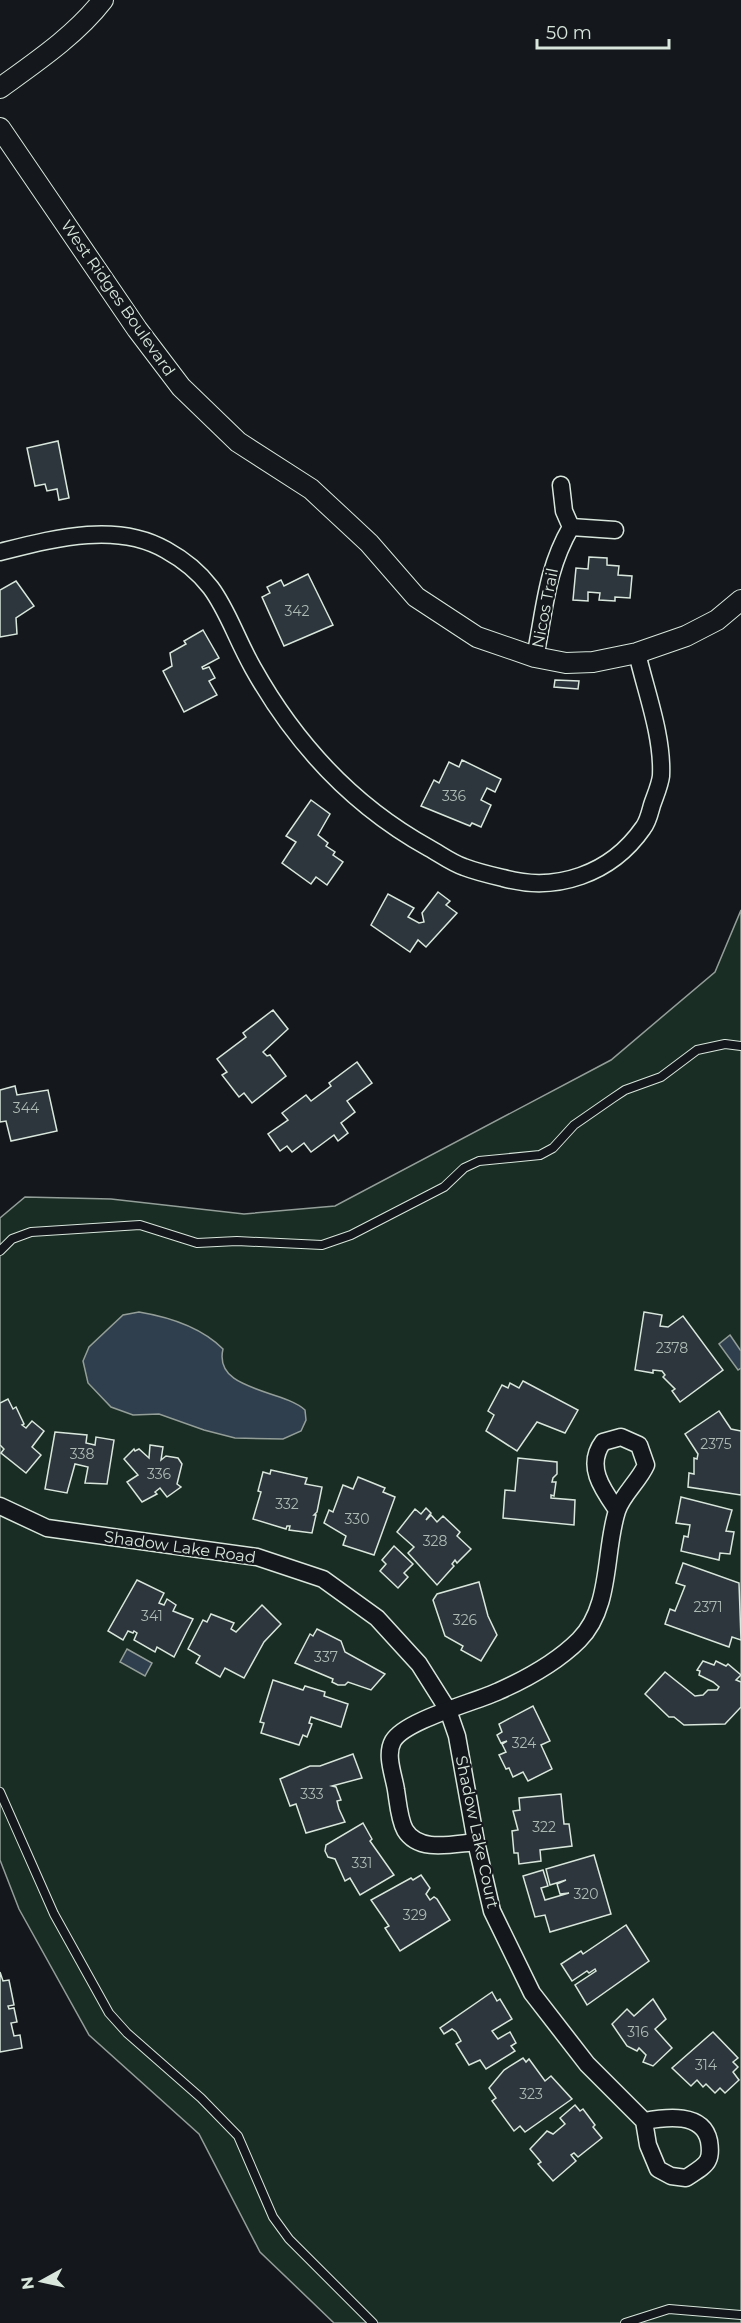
<svg xmlns="http://www.w3.org/2000/svg" width="741" height="2323" viewBox="0 0 741 2323" font-family="Montserrat,sans-serif">
	<style>
		.green { fill: #1a2d24; stroke: #939e99; stroke-width: 1.5 }
		.water { fill: #2f3f4d; stroke: #939e99; stroke-width: 1.5 }
		.building { fill: #2c363c; stroke: #d8e6dc; stroke-width: 1.5 }
		.lines { fill: none; stroke-linecap: round; stroke-linejoin: round }
		.service-casing { stroke: #d8e6dc; stroke-width: 10 }
		.minor-casing { stroke: #d8e6dc; stroke-width: 19 }
		.tertiary-casing { stroke: #d8e6dc; stroke-width: 22 }
		.service { stroke: #14181c; stroke-width: 8 }
		.minor { stroke: #14181c; stroke-width: 16 }
		.tertiary { stroke: #14181c; stroke-width: 20 }
		.labels { text-anchor: middle; dominant-baseline: central; stroke-width: 4.5; stroke-linejoin: round; paint-order: stroke }
		.number-label { font-size: 14px; fill: #adbab4 }
		.street-label { font-size: 16px; fill: #d8e6dc; stroke: #14181c }
	</style>
	<rect width="100%" height="100%" fill="#14181c"/>
	<!-- green -->
	<path class="green" d="M741,910V2323H334L260,2252L199,2134L89,2035L19,1909L0,1860V1218L25,1197L111,1199L244,1214L335,1206L611,1060L715,972Z"/>
	<!-- water -->
	<g class="water">
		<path d="M139,1312C169,1317 202,1328 223,1349C213,1391 282,1389 305,1410L306,1420L301,1431L283,1439L235,1438L204,1430L159,1414L133,1415L111,1407L88,1383L83,1361L89,1347L123,1315Z"/>
		<path d="M730,1335L741,1351V1368L738,1370L719,1344Z"/>
		<path d="M127,1649L152,1663L145,1676L120,1662Z"/>
	</g>
	<!-- building -->
	<g class="building">
		<path d="M58,441L69,498L59,500L57,489L47,491L45,484L35,486L27,448Z"/>
		<path d="M589,557L607,558V565L619,566L618,575L632,576L630,598L615,597V601L599,600L600,593L588,592V601L573,600L576,568L588,569Z"/>
		<path d="M308,574L333,625L284,646L262,597L270,593L267,587L281,580L284,586Z"/>
		<path d="M16,581L34,606L16,618L17,634L0,637V590Z"/>
		<path d="M203,630L219,658L202,667L203,669L209,667L215,678L209,681L217,695L184,712L163,671L172,666L170,653L186,644L184,641Z"/>
		<path d="M555,680L579,681L578,689L554,687Z"/>
		<path d="M462,760L501,779L495,792L487,788L481,800L491,805L481,827L472,823L470,826L421,806L434,780L439,783L449,762L459,767Z"/>
		<path d="M311,800L330,814L318,835L328,843L326,846L335,852L333,855L343,862L327,885L316,877L311,884L282,863L296,842L286,836Z"/>
		<path d="M438,892L450,901L446,905L457,913L426,947L418,940L410,952L371,925L388,894L414,908L408,917L419,923L424,922L422,913Z"/>
		<path d="M273,1010L288,1029L263,1052L267,1056L270,1055L286,1076L252,1103L244,1093L239,1097L222,1075L227,1072L217,1059L246,1037L243,1033Z"/>
		<path d="M357,1062L372,1083L347,1101L355,1112L341,1123L348,1133L338,1141L334,1135L311,1152L304,1143L292,1152L287,1146L280,1151L268,1134L288,1120L282,1113L306,1095L311,1101L331,1086L329,1083Z"/>
		<path d="M15,1086L17,1095L48,1090L57,1131L11,1141L6,1121L0,1122V1090Z"/>
		<path d="M644,1312L662,1315L660,1326L668,1327L683,1316L723,1370L680,1402L672,1391L675,1389L663,1377L665,1375L662,1371L653,1370V1373L635,1370Z"/>
		<path d="M523,1381L578,1410L565,1433L537,1422L517,1451L486,1431L494,1415L488,1411L502,1385L508,1388L510,1383L519,1388Z"/>
		<path d="M8,1399L13,1409L16,1407L24,1424L22,1425L26,1428L32,1421L44,1431L32,1447L41,1455L26,1473L1,1453L4,1449L0,1445V1403Z"/>
		<path d="M719,1411L731,1429L741,1431V1495L688,1487L689,1473L694,1474V1458L697,1459L698,1454L685,1434Z"/>
		<path d="M55,1432L87,1435L86,1443L95,1445L96,1437L114,1440L107,1484L85,1483L88,1467L75,1464L67,1493L45,1489Z"/>
		<path d="M150,1445L163,1447L161,1460L166,1456L178,1458L182,1464L177,1484L181,1487L167,1497L160,1488L155,1492L157,1494L142,1502L127,1482L138,1475L124,1459L134,1449L135,1451L139,1449L149,1458Z"/>
		<path d="M518,1458L557,1462V1474L553,1478L552,1482H556L554,1496L551,1495V1498L575,1500L574,1525L503,1518L505,1490L515,1491Z"/>
		<path d="M271,1470L307,1478L305,1484L322,1487L317,1512L314,1515H316L312,1533L289,1530L290,1526H287L286,1529L253,1519L261,1492L258,1491L263,1472L270,1474Z"/>
		<path d="M358,1477L385,1488L383,1492L395,1497L374,1555L343,1545L346,1536L324,1523L329,1510L333,1512L343,1485L353,1489Z"/>
		<path d="M681,1497L732,1510L726,1531L734,1532L730,1554L720,1553L719,1560L681,1551L684,1536L688,1537L690,1525L676,1523Z"/>
		<path d="M426,1508L431,1513L426,1520L431,1515L437,1522L443,1516L460,1532L457,1536L471,1549L457,1563L455,1560L452,1564L454,1566L437,1585L408,1553L414,1547L397,1532L415,1509L421,1514Z"/>
		<path d="M394,1546L413,1564L404,1573L408,1577L398,1588L380,1571L386,1564L382,1560Z"/>
		<path d="M683,1563L739,1583L741,1640L732,1637L729,1647L665,1624L670,1609L675,1611L685,1586L676,1583Z"/>
		<path d="M137,1580L164,1593L159,1603L164,1605L167,1599L176,1605L173,1611L193,1619L174,1657L157,1647L155,1652L134,1640L137,1633L134,1631L133,1633L128,1631L123,1640L108,1631Z"/>
		<path d="M479,1582L488,1616L497,1635L481,1661L461,1650L463,1646L445,1636L433,1600L437,1594Z"/>
		<path d="M262,1605L281,1624L264,1642L244,1678L225,1668L220,1677L196,1663L200,1656L188,1649L203,1620L207,1622L211,1614L234,1623L231,1629L236,1632Z"/>
		<path d="M317,1629L341,1641L345,1652L385,1674L371,1690L348,1682L345,1685H338L332,1682L333,1679L295,1663L310,1634L313,1636Z"/>
		<path d="M703,1661L714,1665L716,1661L726,1666L728,1664L741,1675L736,1680L741,1682V1707L725,1724L684,1725L674,1717H669L645,1694L665,1672L695,1696L703,1695L708,1690H717L719,1687L713,1682L699,1675L700,1671L697,1670Z"/>
		<path d="M273,1680L303,1690L305,1686L325,1692L324,1696L348,1704L341,1727L311,1717L309,1723L312,1724L307,1737L303,1735L299,1745L261,1733L264,1723L260,1722Z"/>
		<path d="M533,1706L550,1741L541,1745L552,1769L528,1781L523,1772L513,1777L509,1768L506,1769L499,1755L506,1752L502,1744L507,1741L501,1743L497,1735L502,1732L499,1724Z"/>
		<path d="M353,1754L362,1778L332,1786L336,1787L341,1800L337,1801L339,1809L345,1822L306,1833L296,1804L290,1806L280,1779L310,1766H320Z"/>
		<path d="M561,1794L564,1824H569L572,1846L540,1850L541,1861L519,1864L518,1853H514L512,1831L518,1830L513,1811L520,1810L519,1798Z"/>
		<path d="M363,1823L372,1839L370,1841L394,1875L360,1895L350,1878L345,1881L335,1859L328,1857L325,1851L326,1845Z"/>
		<path d="M594,1855L611,1914L550,1932L545,1915L535,1917L523,1876L543,1870L548,1886L541,1888L545,1900L569,1893L560,1894L557,1884L566,1880L550,1885L546,1869Z"/>
		<path d="M421,1875L430,1888L426,1894L430,1900L434,1897L437,1899L450,1920L400,1951L385,1928L389,1926L371,1900L411,1878L413,1880Z"/>
		<path d="M626,1925L649,1961L587,2005L575,1985L596,1971L595,1969L589,1973L587,1971L572,1981L561,1964L581,1951L583,1954Z"/>
		<path d="M0,1972L3,1981L9,1980L14,2005L8,2006L9,2009L14,2008L17,2022L11,2023L14,2036L20,2035L22,2048L0,2052Z"/>
		<path d="M492,1992L497,2001L500,1999L512,2019L492,2031L498,2039L510,2032L516,2043L511,2046L515,2051L486,2069L480,2060L469,2065L456,2044L461,2041L456,2032L452,2029L444,2034L440,2028Z"/>
		<path d="M653,1999L666,2019L655,2029L672,2048L653,2066L643,2062L646,2055L639,2048L637,2051L627,2046L612,2024L627,2009L634,2016Z"/>
		<path d="M713,2032L738,2058L733,2062L738,2067L733,2072L739,2080L725,2093L720,2088L715,2093L706,2084L703,2087L697,2080L691,2086L672,2068Z"/>
		<path d="M523,2058L526,2062L529,2059L545,2081L551,2076L572,2099L525,2132L520,2126L514,2131L492,2101L496,2098L489,2088L504,2070Z"/>
		<path d="M575,2105L580,2111L583,2109L595,2125L593,2127L602,2138L578,2157L574,2153L571,2155L576,2161L553,2181L538,2164L541,2162L530,2149L547,2131L553,2134L565,2124L560,2118Z"/>
	</g>
	<g class="lines">
		<!-- service casing -->
		<g class="service-casing">
			<g id="service">
				<path d="M0,1251L12,1239L31,1232L140,1225L197,1243L237,1241L322,1245L351,1235L444,1187L464,1168L479,1161L540,1155L553,1148L574,1125L613,1098L625,1090L661,1077L697,1050L725,1044L741,1046"/>
				<path d="M0,1792L54,1914L109,2013L127,2033L201,2098L238,2136L273,2217L289,2239L373,2323"/>
				<path d="M625,2323L669,2309L741,2315"/>
			</g>
		</g>
		<!-- minor casing -->
		<g class="minor-casing">
			<g id="minor">
				<path d="M571,527L615,530"/>
				<path d="M0,552C52,539 116,521 166,550C222,581 225,618 253,668C295,743 353,806 429,848C440,854 452,863 464,867C477,872 490,875 503,878C556,893 611,874 643,828C648,822 650,812 652,805C655,796 660,785 661,776C663,736 646,692 637,653"/>
				<path d="M535,657C545,609 546,570 571,527L564,511L561,485"/>
				<path d="M0,1506L47,1528L257,1557L323,1579L377,1618L419,1664L448,1710L457,1736L476,1842L492,1911L532,1993L587,2064L644,2121L648,2145L658,2169L671,2176L686,2178C693,2173 705,2167 708,2160C711,2154 710,2147 709,2141C703,2112 666,2117 644,2121"/>
				<path d="M476,1842C452,1844 419,1853 405,1830C399,1819 398,1802 396,1790C394,1776 385,1755 393,1741C405,1720 476,1702 499,1691C526,1679 558,1661 579,1640C612,1607 604,1551 617,1511C622,1495 639,1481 646,1465L639,1445L621,1437L603,1442C585,1466 603,1490 617,1510"/>
			</g>
		</g>
		<!-- tertiary casing -->
		<g class="tertiary-casing">
			<g id="tertiary">
				<path d="M0,88C36,62 76,35 103,0"/>
				<path d="M0,128L137,329L181,387L238,442L311,489L369,543L416,597L477,637L535,657L566,663L593,662L637,653L686,636L717,620L741,600"/>
			</g>
		</g>
		<!-- service -->
		<use href="#service" class="service"/>
		<!-- minor -->
		<use href="#minor" class="minor"/>
		<!-- tertiary -->
		<use href="#tertiary" class="tertiary"/>
	</g>
	<g class="labels">
		<!-- number labels -->
		<g class="number-label">
			<text x="297" y="611">342</text>
			<text x="454" y="796">336</text>
			<text x="26" y="1108">344</text>
			<text x="672" y="1348">2378</text>
			<text x="716" y="1444">2375</text>
			<text x="82" y="1454">338</text>
			<text x="159" y="1474">336</text>
			<text x="287" y="1504">332</text>
			<text x="357" y="1519">330</text>
			<text x="435" y="1541">328</text>
			<text x="708" y="1607">2371</text>
			<text x="152" y="1616">341</text>
			<text x="465" y="1620">326</text>
			<text x="326" y="1657">337</text>
			<text x="524" y="1743">324</text>
			<text x="312" y="1794">333</text>
			<text x="544" y="1827">322</text>
			<text x="362" y="1863">331</text>
			<text x="586" y="1894">320</text>
			<text x="415" y="1915">329</text>
			<text x="638" y="2032">316</text>
			<text x="706" y="2065">314</text>
			<text x="531" y="2094">323</text>
		</g>
		<!-- street labels -->
		<g class="street-label">
			<text transform="translate(118 298) rotate(55)">West Ridges Boulevard</text>
			<text transform="translate(545 608) rotate(-79)">Nicos Trail</text>
			<text transform="translate(180 1547) rotate(8)">Shadow Lake Road</text>
			<text transform="translate(477 1832) rotate(78)">Shadow Lake Court</text>
		</g>
	</g>
	<!-- north arrow -->
	<g transform="translate(42 2281) rotate(262)" stroke="#14181c" stroke-width="4.5" paint-order="stroke">
	<path d="M0-4.5L10 22L0 15L-10 22Z" fill="#d8e6dc"/>
	<text y="-9" font-size="16" font-weight="bold" text-anchor="middle" fill="#d8e6dc">N</text>
	</g>
	<!-- scale -->
	<path d="M537 39v9h132v-9" fill="none" stroke="#d8e6dc" stroke-width="3"/>
	<text x="546" y="39" font-size="18" fill="#d8e6dc" stroke="#14181c" stroke-width="4.5" paint-order="stroke">50 m</text>
</svg>
